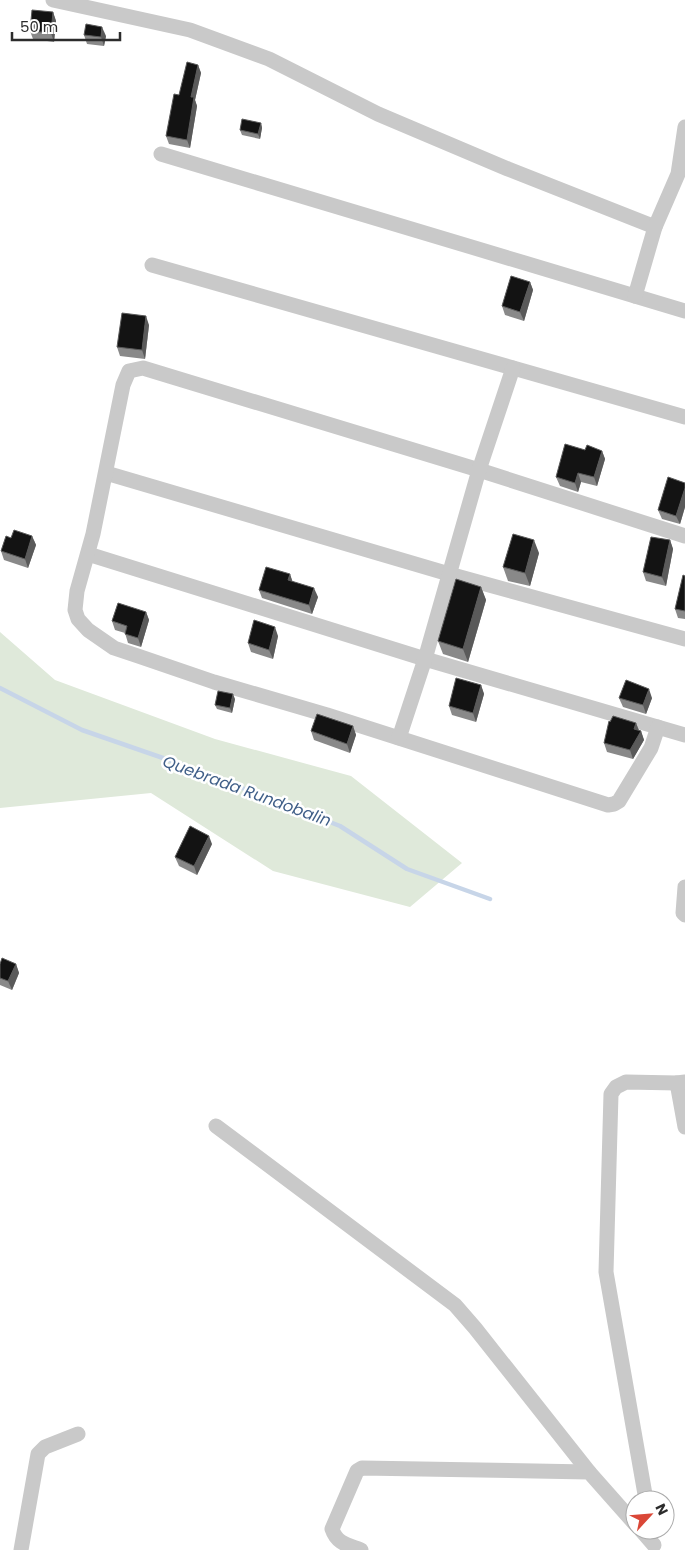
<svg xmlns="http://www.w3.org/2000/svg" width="685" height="1550" viewBox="0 0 685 1550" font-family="Poppins,sans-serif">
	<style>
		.green { fill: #dfe9da }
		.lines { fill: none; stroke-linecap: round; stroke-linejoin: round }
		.stream { stroke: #c7d5e8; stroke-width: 4.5 }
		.street { stroke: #c9c9c9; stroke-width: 15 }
		.wall { fill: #898989 }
		.shaded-wall { fill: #5a5a5a }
		.building { fill: #131313; stroke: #5a5a5a }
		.labels { text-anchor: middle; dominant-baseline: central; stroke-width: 5; stroke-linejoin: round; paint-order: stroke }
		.water-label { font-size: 16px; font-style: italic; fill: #405f88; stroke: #fff }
	</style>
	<rect width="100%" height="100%" fill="#fff"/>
	<!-- green -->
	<path class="green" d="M0,632L55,680L215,739L351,776L462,863L410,907L273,871L151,793L0,808Z"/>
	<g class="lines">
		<!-- stream -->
		<path class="stream" d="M0,688L82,730L183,765L340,826L407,869L490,899"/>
		<!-- street -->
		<g class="street">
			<path d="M53,0L190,30L269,59L378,114L508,169L655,227"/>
			<path d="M161,154L685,311"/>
			<path d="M152,265L685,417"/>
			<path d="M635,296L655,227L678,174L685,127"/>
			<path d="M106,473L449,574L685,639"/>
			<path d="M88,554L425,659L685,735"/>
			<path d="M658,727L651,748L619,801L614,804L608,805L327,715L214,682L138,656L114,648L88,630L78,619L75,610L77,591L93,534L123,385L129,371L143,368L479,470L685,536"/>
			<path d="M399,738L425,659L479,470L513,368"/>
			<path d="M685,887L683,913L685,915"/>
			<path d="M677,1083L685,1127"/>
			<path d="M216,1126L455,1305L475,1328L589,1472"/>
			<path d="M646,1500L606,1272L611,1094L616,1087L626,1082L677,1083L685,1082"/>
			<path d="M641,1530L654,1545"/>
			<path d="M21,1550L38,1454L45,1447L78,1434"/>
			<path d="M361,1550C348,1545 337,1544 332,1529L357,1471L362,1468L589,1472L635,1524"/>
		</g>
	</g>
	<!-- wall -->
	<g class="wall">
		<path d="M53,12L56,21L54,42L33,39L30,31Z"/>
		<path d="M84,35L106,36L104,46L87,44Z"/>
		<path d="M198,65L201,73L195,100L197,106L190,148L169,144L166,136L179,95Z"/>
		<path d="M261,123L262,128L260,139L242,135L240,130Z"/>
		<path d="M530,282L533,290L524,321L505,315L502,306Z"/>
		<path d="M149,325L145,359L120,356L117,347Z"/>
		<path d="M585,450L602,451L605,459L597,486L581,482L578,492L560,486L556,477Z"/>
		<path d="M685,483V507L680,524L662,519L658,510Z"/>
		<path d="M32,536L36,545L28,568L4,560L1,551Z"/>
		<path d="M670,540L673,549L666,586L646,581L643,572Z"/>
		<path d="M539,553L530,586L508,581L503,567Z"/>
		<path d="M290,574L292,581L318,597L312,614L262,598L259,590Z"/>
		<path d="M685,576V619L678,618L675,609Z"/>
		<path d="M481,587L486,600L468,662L443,654L438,641Z"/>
		<path d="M146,612L149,620L141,647L128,643L125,633L115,630L112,621Z"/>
		<path d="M278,636L273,659L251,652L248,643Z"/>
		<path d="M481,685L484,694L476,722L452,715L449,706Z"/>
		<path d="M619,698H652L646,714L623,707Z"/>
		<path d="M235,699L232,713L217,709L215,705Z"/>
		<path d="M636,723L639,730L641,731L644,740L633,759L607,752L604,743Z"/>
		<path d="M353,726L356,735L350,753L314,740L311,731Z"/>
		<path d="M212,844L197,875L179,866L175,857Z"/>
		<path d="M0,964H16L19,973L12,990L0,985Z"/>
	</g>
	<!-- shaded-wall -->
	<g class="shaded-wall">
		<path d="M53,12L56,21L54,42L51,33Z"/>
		<path d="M102,27L106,36L104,46L101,37Z"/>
		<path d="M198,65L201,73L195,100L197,106L190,148L187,140L191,97Z"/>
		<path d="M261,123L262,128L260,139L258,134Z"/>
		<path d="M530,282L533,290L524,321L520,312Z"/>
		<path d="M146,316L149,325L145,359L142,350Z"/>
		<path d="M602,451L605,459L597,486L594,477Z"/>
		<path d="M578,473L581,482L578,492L575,483Z"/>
		<path d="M685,488V507L680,524L676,516Z"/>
		<path d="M32,536L36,545L28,568L25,559Z"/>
		<path d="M534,540L539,553L530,586L525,573Z"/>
		<path d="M670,540L673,549L666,586L662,577Z"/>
		<path d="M290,574L293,583L288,580Z"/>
		<path d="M481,587L486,600L468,662L463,649Z"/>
		<path d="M314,588L318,597L312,614L309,605Z"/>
		<path d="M146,612L149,620L141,647L138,638Z"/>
		<path d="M275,627L278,636L273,659L269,650Z"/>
		<path d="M481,685L484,694L476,722L473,713Z"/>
		<path d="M649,689L652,698L646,714L643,705Z"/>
		<path d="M233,694L235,699L232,713L230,708Z"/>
		<path d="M636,723L639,731H641L644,740L633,759L630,750L634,729Z"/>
		<path d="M353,726L356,735L350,753L347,744Z"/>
		<path d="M209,836L212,844L197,875L194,866Z"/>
		<path d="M16,964L19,973L12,990L8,981Z"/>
	</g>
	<!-- building -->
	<g class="building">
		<path d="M32,10L53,12L51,33L30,31Z"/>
		<path d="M86,24L102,27L101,37L84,35Z"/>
		<path d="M187,62L198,65L191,97H194L187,140L166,136L174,94L179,95Z"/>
		<path d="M242,119L261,123L258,134L240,130Z"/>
		<path d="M511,276L530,282L520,312L502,306Z"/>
		<path d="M122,313L146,316L142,350L117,347Z"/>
		<path d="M565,444L585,450L587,445L602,451L594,477L578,473L575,483L556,477Z"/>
		<path d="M668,477L685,483V488L676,516L658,510Z"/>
		<path d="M14,530L32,536L25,559L1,551L6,536L11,538Z"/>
		<path d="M513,534L534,540L525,573L503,567Z"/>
		<path d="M651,537L670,540L662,577L643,572Z"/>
		<path d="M266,567L290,574L288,580L314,588L309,605L259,590Z"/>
		<path d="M683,575L685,576V611L675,609Z"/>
		<path d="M456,579L481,587L463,649L438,641Z"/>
		<path d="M118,603L146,612L138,638L125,634L127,626L112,621Z"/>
		<path d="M254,620L275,627L269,650L248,643Z"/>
		<path d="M456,678L481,685L473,713L449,706Z"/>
		<path d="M626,680L649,689L643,705L619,698Z"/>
		<path d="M218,691L233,694L230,708L215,705Z"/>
		<path d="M317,714L353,726L347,744L311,731Z"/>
		<path d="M613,716L636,723L634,729L641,731L630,750L604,743L609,721L610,722Z"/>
		<path d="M190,826L209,836L194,866L175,857Z"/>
		<path d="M2,958L16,964L8,981L0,978V964Z"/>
	</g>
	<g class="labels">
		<!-- water labels -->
		<g class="water-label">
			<text transform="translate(247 791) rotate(20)">Quebrada Rundobalin</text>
		</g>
	</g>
	<!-- north arrow -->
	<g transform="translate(650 1515) rotate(64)"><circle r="24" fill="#ffffff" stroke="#ababab"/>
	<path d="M0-4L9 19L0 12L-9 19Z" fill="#da4737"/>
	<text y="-8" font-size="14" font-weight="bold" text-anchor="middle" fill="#2c2c2c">N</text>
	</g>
	<!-- scale -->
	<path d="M12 32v8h108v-8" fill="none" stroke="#2c2c2c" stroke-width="2.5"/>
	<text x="20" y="32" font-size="15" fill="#2c2c2c" stroke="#ffffff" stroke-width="4" paint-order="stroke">50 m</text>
</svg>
